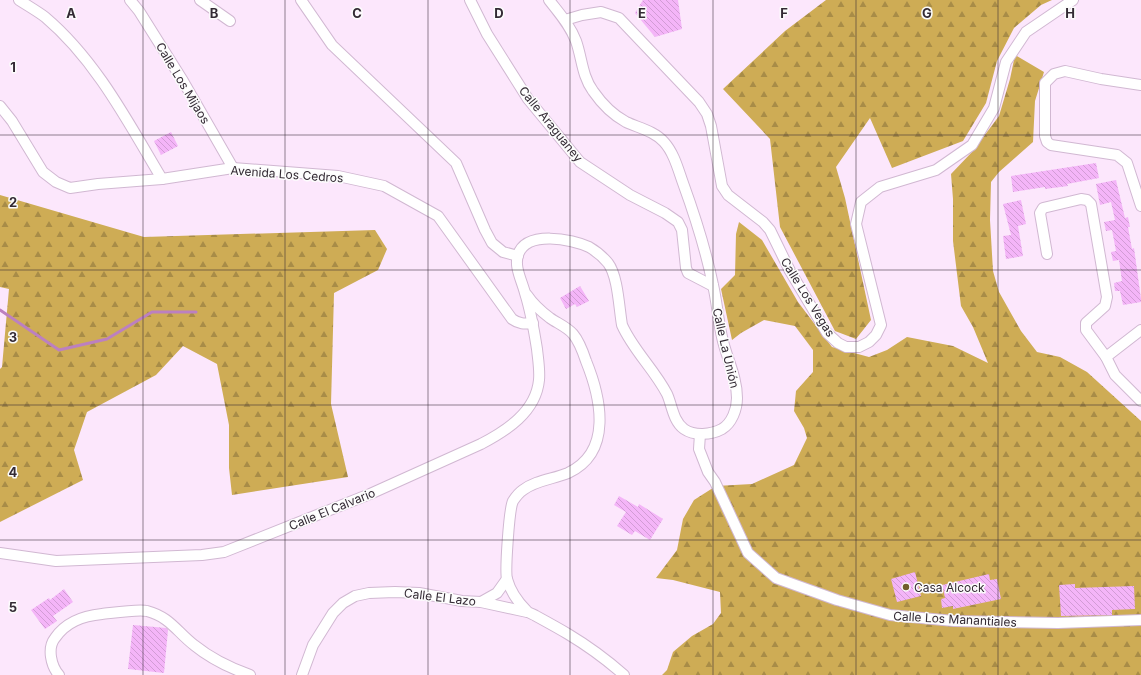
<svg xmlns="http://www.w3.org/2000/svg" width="1141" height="675" viewBox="0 0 1141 675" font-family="Inter,sans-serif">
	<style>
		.forest { fill: url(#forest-firs) }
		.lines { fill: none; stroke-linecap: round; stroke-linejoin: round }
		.stream { stroke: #bc80c0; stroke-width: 3 }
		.building { fill: url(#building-back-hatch) }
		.minor-casing { stroke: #d1b8d2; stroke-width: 12 }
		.minor { stroke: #fff; stroke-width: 10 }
		.grid { fill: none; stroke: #332a34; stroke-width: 1; stroke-opacity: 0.55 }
		.poi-dot { fill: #705d2b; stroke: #fcfcfc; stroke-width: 1.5 }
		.labels { text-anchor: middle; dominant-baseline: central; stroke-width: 3; stroke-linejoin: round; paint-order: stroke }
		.street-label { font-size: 12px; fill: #332a34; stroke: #fcfcfc }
		.poi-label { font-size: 12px; fill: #332a34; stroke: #fcfcfc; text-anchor: start }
		.grid-label { font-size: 13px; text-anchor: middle; font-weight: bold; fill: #332a34; stroke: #fcfcfc; stroke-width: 3; stroke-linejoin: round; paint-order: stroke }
	</style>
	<defs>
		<pattern id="forest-firs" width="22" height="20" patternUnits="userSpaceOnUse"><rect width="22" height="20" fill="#ceac55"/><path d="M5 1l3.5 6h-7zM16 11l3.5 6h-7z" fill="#a88c47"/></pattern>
		<pattern id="building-back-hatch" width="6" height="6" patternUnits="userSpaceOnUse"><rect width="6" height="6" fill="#f4b5f8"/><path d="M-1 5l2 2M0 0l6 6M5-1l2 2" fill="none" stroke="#d29cd5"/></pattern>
	</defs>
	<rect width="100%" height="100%" fill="#fce7fc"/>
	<!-- forest -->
	<g class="forest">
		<path d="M826,0H1052L1041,5L1014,28L997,61L986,103L963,141L892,168L870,118L836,167L845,198L871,320L856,339L835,331L780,227L770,139L723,89L785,31Z"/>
		<path d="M1015,55L1044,72L1035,101L1033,142L999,172L991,182L990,220L993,271L999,292L1021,331L1037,352L1060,357L1087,372L1141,421V675H662L667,670L673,652L692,636L713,624L721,613L720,592L673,580L656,578L677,550L683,519L694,500L716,486L752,484L794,465L807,438L804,428L794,411L796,391L813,372V350L795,326L764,320L741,333L732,340L721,289L735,275L736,234L739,222L762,240L798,302L832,347L869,357L887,350L907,337L953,346L988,363L973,327L961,306L953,241V199L951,174L972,152L999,116L1010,79Z"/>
		<path d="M0,195L144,237L375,230L387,249L378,270L334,293L331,404L348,477L232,495L229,468V425L217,364L183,346L156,375L87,412L74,450L83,480L0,522V369L2,367L9,289L0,287Z"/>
	</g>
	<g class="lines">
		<!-- stream -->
		<path class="stream" d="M0,310L59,350L107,339L152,312H196"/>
	</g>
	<!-- building -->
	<g class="building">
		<path d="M643,0H678L682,29L655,37L635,13Z"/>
		<path d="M171,132L178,146L161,155L154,141Z"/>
		<path d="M1096,163L1099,178L1067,184L1068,186L1045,189V187L1013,192L1011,176Z"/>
		<path d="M1116,180L1125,218L1128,217L1130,227H1128L1132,249L1134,248L1141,299V302L1123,305L1120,291H1115L1114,283L1122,281L1119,260L1113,261L1111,252L1116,251L1112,230L1106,231L1104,222L1115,220L1111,202L1100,205L1096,184Z"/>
		<path d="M1021,200L1026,224L1018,226L1023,256L1006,259L1003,236L1011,235L1003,204Z"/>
		<path d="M580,286L589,301L577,307L575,304L566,309L560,298Z"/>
		<path d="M619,496L638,507L639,504L663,519L650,540L635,531L632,535L617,526L626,512L614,505Z"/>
		<path d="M915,572L921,596L897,602L891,579Z"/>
		<path d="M989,574L990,580L997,579L1001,599L953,609V606L942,608L941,599L945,598L942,585Z"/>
		<path d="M1075,584V588L1134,586L1135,609L1112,610V615L1061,616L1059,585Z"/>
		<path d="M64,589L73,602L53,616L57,621L45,629L31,610L49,598L50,600Z"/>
		<path d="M133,625L166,628L168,630L164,673L128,669Z"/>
	</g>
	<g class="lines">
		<!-- minor casing -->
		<g class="minor-casing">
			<g id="minor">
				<path d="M19,0C28,6 37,11 45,17C96,60 128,122 162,179"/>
				<path d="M130,0L139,11L183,81L233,168"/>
				<path d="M200,0L230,21"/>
				<path d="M301,0L332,45L456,163L485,230L492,243L503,252L518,256"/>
				<path d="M470,0L487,34L528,99L580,162L630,195L665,213L678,222L682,230L686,268L688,273L713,286"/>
				<path d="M565,20L582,15L601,12L619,18L699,102L707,114L711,126L722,186L728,195L763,222L770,230L790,271L827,333L838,343L846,347H859L869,342L876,335L881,325L856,224L861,202L880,187L936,170L972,145L994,108L1006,62L1026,32L1073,0"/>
				<path d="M1141,85L1101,79L1065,71L1054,74L1045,83V136L1047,142L1051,145L1117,155L1127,163L1141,206"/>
				<path d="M0,106L12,121L43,172L56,182L70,188L98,184L162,179L233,168L338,176L384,186L438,216L512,319C519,324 524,324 533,323"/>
				<path d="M1047,254L1040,213L1043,208L1081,199L1087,200L1091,204L1107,297L1105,306L1086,323V330L1106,357"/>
				<path d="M527,295C533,304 542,312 550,318C557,323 567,327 573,334C579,341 583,352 586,361C601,398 613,452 568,473C554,479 536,480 523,490C520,492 515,498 513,501C509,509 505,571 507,579C510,590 518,602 526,610C528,613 533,614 536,616C547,622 558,628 568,634C588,646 607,660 624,675"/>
				<path d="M1141,330L1106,357L1115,375L1141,401"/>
				<path d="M700,434L699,449L708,472L715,482L748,553L776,578L837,600L890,615L954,621L1058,623L1141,620"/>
				<path d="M0,553L56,561L202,555L224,552L370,494L481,444C506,431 536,412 539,380C540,370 538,359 537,349C534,330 531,312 525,293C522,281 514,267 518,255C526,230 572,239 589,247C596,251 603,257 608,263C618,276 619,308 622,325C633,350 654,369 667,394C672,405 673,421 684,429C694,436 711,435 722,429C732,423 737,409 737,398C737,376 726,357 722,337C718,320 717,302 713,285C706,251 695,216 683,183C678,169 674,153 664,142C654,131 639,128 626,122C613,115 602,104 593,91C582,76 582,58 576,41C570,25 559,13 549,0"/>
				<path d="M481,602L497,593L507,579"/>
				<path d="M59,675C51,666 47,648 55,638C66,622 82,616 102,614C112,613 138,609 147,611C170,617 177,632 194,645C210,658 230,668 250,675"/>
				<path d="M302,675L313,645L333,613L343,603L355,596L369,593L395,592L419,593L462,601L481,602L527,612"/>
			</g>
		</g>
		<!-- minor -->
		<use href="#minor" class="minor"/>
	</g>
	<!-- grid -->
	<path class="grid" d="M143,0V675M285,0V675M428,0V675M570,0V675M713,0V675M856,0V675M998,0V675M0,135H1141M0,270H1141M0,405H1141M0,540H1141"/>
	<!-- markers -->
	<circle class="poi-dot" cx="906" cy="587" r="4"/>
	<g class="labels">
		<!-- street labels -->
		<g class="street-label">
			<text transform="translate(183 83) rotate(59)">Calle Los Mijaos</text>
			<text transform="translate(551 124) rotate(51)">Calle Araguaney</text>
			<text transform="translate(287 174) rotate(4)">Avenida Los Cedros</text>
			<text transform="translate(808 297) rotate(58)">Calle Los Vegas</text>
			<text transform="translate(726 348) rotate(77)">Calle La Unión</text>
			<text transform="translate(332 509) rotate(-22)">Calle El Calvario</text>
			<text transform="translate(440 597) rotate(7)">Calle El Lazo</text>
			<text transform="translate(955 619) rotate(3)">Calle Los Manantiales</text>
		</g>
		<!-- poi labels -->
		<g class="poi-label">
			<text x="914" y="587">Casa Alcock</text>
		</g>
	</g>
	<g class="grid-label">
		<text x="71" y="18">A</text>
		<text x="214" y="18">B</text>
		<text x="357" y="18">C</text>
		<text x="499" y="18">D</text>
		<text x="642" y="18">E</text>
		<text x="784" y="18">F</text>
		<text x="927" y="18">G</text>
		<text x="1070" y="18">H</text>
		<text x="13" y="72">1</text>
		<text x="13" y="207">2</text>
		<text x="13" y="342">3</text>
		<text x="13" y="477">4</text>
		<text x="13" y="612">5</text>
	</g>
</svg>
